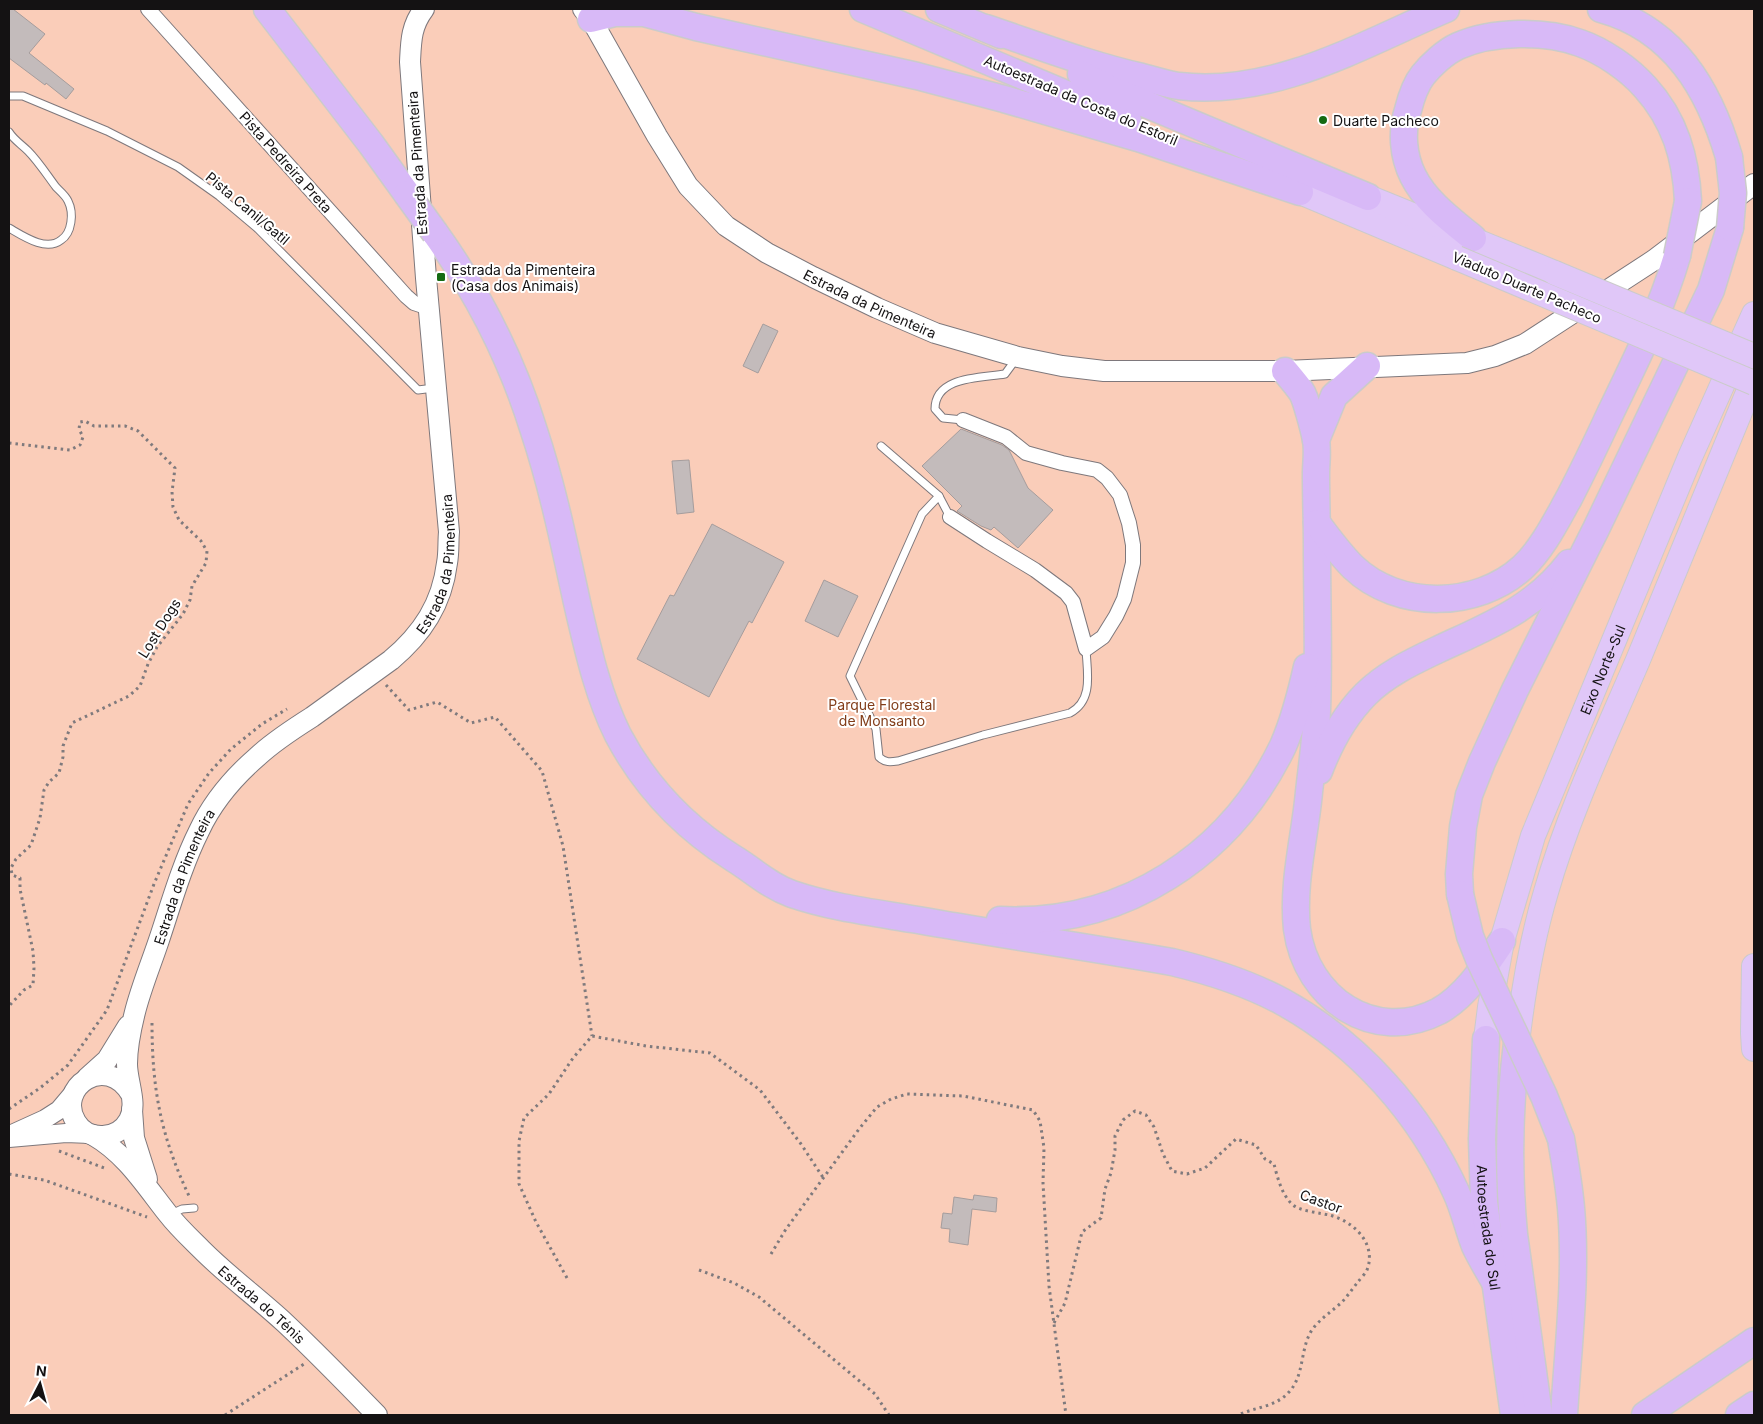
<svg xmlns="http://www.w3.org/2000/svg" width="1763" height="1424" viewBox="0 0 1763 1424" font-family="Inter,sans-serif">
	<style>
		.green { fill: #facdb9 }
		.building { fill: #c3bbbb; stroke: #a59d9d }
		.lines { fill: none; stroke-linecap: round; stroke-linejoin: round }
		.service-casing { stroke: #7e787c; stroke-width: 9 }
		.minor-casing { stroke: #7e787c; stroke-width: 16 }
		.tertiary-casing { stroke: #7e787c; stroke-width: 20 }
		.secondary-casing { stroke: #7e787c; stroke-width: 22 }
		.trunk-casing { stroke: #cbcbcb; stroke-width: 26 }
		.motorway-casing { stroke: #cbcbcb; stroke-width: 29 }
		.path { stroke: #7f7a7d; stroke-width: 3; stroke-dasharray: 2.5 4; stroke-linecap: butt }
		.service { stroke: #fff; stroke-width: 7 }
		.minor { stroke: #fff; stroke-width: 14 }
		.tertiary { stroke: #fff; stroke-width: 18 }
		.secondary { stroke: #fff; stroke-width: 20 }
		.trunk { stroke: #e0c7f8; stroke-width: 24 }
		.motorway { stroke: #d8b9f7; stroke-width: 26 }
		.trunk-bridge-casing { stroke: #cbcbcb; stroke-width: 26; stroke-linecap: butt }
		.motorway-bridge-casing { stroke: #cbcbcb; stroke-width: 29; stroke-linecap: butt }
		.trunk-bridge { stroke: #e0c7f8; stroke-width: 24 }
		.motorway-bridge { stroke: #d8b9f7; stroke-width: 26 }
		.poi-dot { fill: #156b13; stroke: #fff; stroke-width: 2 }
		.labels { text-anchor: middle; dominant-baseline: central; stroke-width: 4; stroke-linejoin: round; paint-order: stroke }
		.street-label { font-size: 14px; fill: #141213; stroke: #fff }
		.poi-label { font-size: 14px; fill: #141213; stroke: #fff; text-anchor: start }
		.park-label { font-size: 14px; fill: #823d19; stroke: #fff }
	</style>
	<rect width="100%" height="100%" fill="#f4edf1"/>
	<!-- green -->
	<rect class="green" x="9" y="9" width="1745" height="1406"/>
	<!-- building -->
	<g class="building">
		<path d="M9,9H13L45,34L29,53L74,89L66,99L46,83L45,85L9,58Z"/>
		<path d="M763,324L778,331L758,373L743,366Z"/>
		<path d="M961,429L1002,445L1009,450L1028,488L1053,510L1018,548L994,527L991,530L981,526L957,511L962,506L922,466Z"/>
		<path d="M689,460L694,512L677,514L672,461Z"/>
		<path d="M712,524L784,562L752,623L749,621L709,697L637,659L670,595L674,596Z"/>
		<path d="M824,580L858,596L838,637L805,621Z"/>
		<path d="M974,1195L997,1198L996,1212L972,1209L968,1245L949,1242L950,1229L941,1228L943,1213L952,1214L954,1197L973,1200Z"/>
	</g>
	<g class="lines">
		<!-- service casing -->
		<g class="service-casing">
			<g id="service">
				<path d="M9,96H23L107,131L178,167L219,196L257,228L418,390L434,388"/>
				<path d="M9,132C14,140 21,144 28,151C38,161 47,175 56,187C60,191 66,196 68,201C74,213 72,233 61,240C46,252 23,236 9,228"/>
				<path d="M963,420L943,418L935,409C935,376 981,378 1005,374L1016,359"/>
				<path d="M881,446L939,496L950,517"/>
				<path d="M939,496L922,514L850,676L876,729L879,757C885,763 891,762 898,761L983,735L1070,713C1094,700 1087,672 1086,649"/>
				<path d="M171,1214L182,1209L194,1208"/>
			</g>
		</g>
		<!-- minor casing -->
		<g class="minor-casing">
			<g id="minor">
				<path d="M148,9L406,296L414,303L429,308"/>
				<path d="M950,517L987,541L1035,570L1066,593L1073,602L1086,649L1103,637L1116,616L1124,599L1133,563V545L1129,523L1120,495L1107,478L1097,470L1062,463L1026,453L1006,437L963,420"/>
			</g>
		</g>
		<!-- tertiary casing -->
		<g class="tertiary-casing">
			<g id="tertiary">
				<path d="M12,1134L45,1119L59,1110L75,1091"/>
				<path d="M9,1138L66,1133L90,1134"/>
			</g>
		</g>
		<!-- secondary casing -->
		<g class="secondary-casing">
			<g id="secondary">
				<path id="s1" d="M583,9L591,19L657,136L688,186L726,226L767,253L813,277L877,308L935,333L1018,357L1062,366L1104,371H1285L1467,363L1495,356L1525,344L1654,260L1754,184"/>
				<path d="M87,1078L107,1060L128,1026"/>
				<path id="s2" d="M131,1094C106,1052 55,1088 76,1122C88,1142 118,1140 129,1120C138,1104 127,1082 127,1064C127,1047 131,1028 135,1012C141,988 151,964 159,940C171,904 182,865 199,831C212,803 234,777 257,757C273,742 293,729 312,717C338,698 365,679 391,660C422,634 442,604 447,563C449,553 448,542 449,532L426,278L410,62C411,41 411,26 424,9"/>
				<path d="M132,1110L134,1138L147,1179"/>
				<path id="s3" d="M93,1135C126,1154 145,1185 168,1214C178,1227 191,1239 202,1250C228,1276 258,1298 285,1323C317,1353 347,1384 377,1415"/>
			</g>
		</g>
		<!-- trunk casing -->
		<g class="trunk-casing">
			<g id="trunk">
				<path d="M1300,192L1457,258"/>
				<path d="M1368,197L1555,273"/>
				<path d="M1754,966L1753,1033L1754,1049"/>
				<path id="s4" d="M1486,1039L1490,1007L1502,941L1533,836L1690,457L1754,314"/>
				<path d="M1517,1043C1523,992 1531,942 1546,892C1569,812 1605,737 1638,660C1677,566 1715,472 1754,378"/>
			</g>
		</g>
		<!-- motorway casing -->
		<g class="motorway-casing">
			<g id="motorway">
				<path d="M267,9L371,144L407,194"/>
				<path d="M863,9L1128,120"/>
				<path d="M939,9L1001,35"/>
				<path d="M1601,9C1674,29 1709,89 1729,157"/>
				<path d="M591,19L615,13H644L696,27L917,76L1004,99L1138,138L1300,192"/>
				<path d="M986,28C1037,45 1089,65 1142,77C1154,80 1166,84 1179,86C1275,97 1361,45 1446,9"/>
				<path d="M1081,74L1110,89L1368,197"/>
				<path d="M435,233C478,293 512,360 534,431C553,488 565,548 578,607C588,650 598,695 618,735C645,786 684,827 733,858C753,870 769,886 792,894C833,908 877,913 918,920C1003,935 1088,947 1172,962C1210,971 1248,983 1283,1002C1359,1044 1420,1113 1456,1192C1464,1209 1468,1228 1475,1246C1481,1259 1490,1273 1497,1286"/>
				<path d="M1473,238C1451,220 1426,202 1413,176C1403,156 1401,131 1408,110C1411,98 1415,85 1423,75C1431,65 1445,52 1458,46C1492,31 1545,30 1580,43C1603,51 1629,69 1645,87C1675,120 1686,158 1688,201"/>
				<path d="M1285,371C1290,377 1296,384 1301,391C1306,398 1314,430 1316,440C1318,451 1316,463 1316,474C1316,499 1317,523 1317,547C1317,602 1319,656 1317,711C1316,738 1312,765 1309,792C1305,837 1292,883 1297,929C1306,998 1374,1045 1439,1011C1466,996 1485,966 1502,941"/>
				<path d="M1316,440L1334,396L1367,366"/>
				<path d="M1317,523C1328,538 1340,554 1353,567C1398,610 1477,609 1523,567C1543,548 1556,521 1569,498C1583,471 1596,444 1609,416C1634,364 1661,311 1677,256"/>
				<path d="M1319,771C1330,742 1344,716 1366,694C1386,674 1412,662 1437,650C1488,626 1534,609 1569,563"/>
				<path d="M1460,894L1459,874L1463,827L1469,795L1482,762L1515,690L1596,529L1711,290L1730,228"/>
				<path d="M1000,920C1123,926 1230,856 1283,746C1294,721 1301,694 1307,667"/>
				<path id="s5" d="M1486,1039L1482,1139L1484,1202L1514,1415"/>
				<path d="M1517,1043C1509,1107 1508,1171 1514,1234L1539,1415"/>
				<path d="M1561,1139C1565,1162 1569,1185 1571,1208C1577,1276 1568,1347 1564,1415"/>
				<path d="M1645,1415L1754,1341"/>
				<path d="M1739,1415L1754,1405"/>
			</g>
		</g>
		<!-- path -->
		<g class="path">
			<path d="M9,443L70,450L80,445L83,437L79,429L80,422L85,421L94,426H125L138,431L175,468L172,492L173,507L179,520L201,541L207,551L206,563L192,586L190,600L183,614L157,647L148,664L140,686L129,696L72,723L63,746V757L59,773L49,782L44,790L40,818L31,845L16,859L11,868L12,875L20,878V889L33,951L34,968L33,985L24,990L9,1006"/>
			<path d="M386,685L409,710L437,702L471,723L495,717L542,771L563,846L592,1036"/>
			<path d="M152,1023C152,1090 161,1137 190,1198"/>
			<path d="M9,1109L40,1088L68,1065L107,1010L154,884L188,804L209,773L231,749L262,724L287,709"/>
			<path d="M59,1151L107,1169"/>
			<path d="M9,1174L44,1180L147,1217"/>
			<path d="M771,1254L786,1229L859,1129L877,1107L891,1099L907,1094L963,1096L1033,1110L1040,1121L1044,1148L1043,1183L1049,1286L1066,1415"/>
			<path d="M699,1270L734,1283L759,1297L875,1394L889,1415"/>
			<path d="M567,1278L536,1222L519,1184V1141L524,1118L549,1094L573,1058L592,1036L646,1046L710,1053L760,1090L801,1144L824,1179"/>
			<path d="M1054,1323L1065,1303L1082,1232L1101,1218L1105,1189L1111,1173L1115,1150V1136L1123,1120L1135,1111L1146,1115L1154,1127L1163,1154L1172,1171L1187,1174L1205,1168L1236,1139L1256,1145L1265,1159L1274,1164C1277,1176 1282,1196 1293,1205C1300,1211 1320,1213 1329,1215C1354,1221 1377,1244 1367,1270C1365,1274 1360,1279 1358,1282C1352,1289 1347,1297 1341,1303C1332,1311 1323,1317 1315,1326C1299,1344 1306,1374 1289,1392C1276,1407 1255,1407 1238,1415"/>
			<path d="M225,1415L304,1364"/>
		</g>
		<!-- service -->
		<use href="#service" class="service"/>
		<!-- minor -->
		<use href="#minor" class="minor"/>
		<!-- tertiary -->
		<use href="#tertiary" class="tertiary"/>
		<!-- secondary -->
		<use href="#secondary" class="secondary"/>
		<!-- trunk -->
		<use href="#trunk" class="trunk"/>
		<!-- motorway -->
		<use href="#motorway" class="motorway"/>
		<!-- trunk-bridge casing -->
		<g class="trunk-bridge-casing">
			<g id="trunk-bridge">
				<path d="M1457,258L1754,383"/>
				<path d="M1555,273L1754,356"/>
			</g>
		</g>
		<!-- motorway-bridge casing -->
		<g class="motorway-bridge-casing">
			<g id="motorway-bridge">
				<path d="M1729,157L1733,193L1730,228"/>
				<path d="M407,194L435,233"/>
				<path d="M1677,256L1688,201"/>
				<path d="M1460,894L1470,936L1479,959L1544,1096L1561,1139"/>
			</g>
		</g>
		<!-- trunk-bridge -->
		<use href="#trunk-bridge" class="trunk-bridge"/>
		<!-- motorway-bridge -->
		<use href="#motorway-bridge" class="motorway-bridge"/>
	</g>
	<!-- markers -->
	<g class="poi-dot">
		<circle cx="1323" cy="120" r="5"/>
		<rect x="436" y="272" width="10" height="10" rx="2.5"/>
	</g>
	<g class="labels">
		<!-- street labels -->
		<g class="street-label">
			<text transform="translate(1081 100) rotate(23)">Autoestrada da Costa do Estoril</text>
			<text transform="translate(286 162) rotate(48)">Pista Pedreira Preta</text>
			<text transform="translate(417 163) rotate(-94)">Estrada da Pimenteira</text>
			<text transform="translate(248 208) rotate(40)">Pista Canil/Gatil</text>
			<text transform="translate(1527 287) rotate(23)">Viaduto Duarte Pacheco</text>
			<text stroke="none"><textPath href="#s1" startOffset="425">Estrada da Pimenteira</textPath></text>
			<text stroke="none"><textPath href="#s2" startOffset="839">Estrada da Pimenteira</textPath></text>
			<text transform="translate(159 628) rotate(-58)">Lost Dogs</text>
			<text stroke="none"><textPath href="#s4" startOffset="389">Eixo Norte-Sul</textPath></text>
			<text stroke="none"><textPath href="#s2" startOffset="419">Estrada da Pimenteira</textPath></text>
			<text transform="translate(1321 1201) rotate(20)">Castor</text>
			<text stroke="none"><textPath href="#s5" startOffset="189">Autoestrada do Sul</textPath></text>
			<text stroke="none"><textPath href="#s3" startOffset="240">Estrada do Ténis</textPath></text>
		</g>
		<!-- poi labels -->
		<g class="poi-label">
			<text x="1333" y="120">Duarte Pacheco</text>
			<text x="451" y="269">Estrada da Pimenteira<tspan x="451" dy="16">(Casa dos Animais)</tspan></text>
		</g>
		<!-- park labels -->
		<g class="park-label">
			<text x="882" y="704">Parque Florestal<tspan x="882" dy="16">de Monsanto</tspan></text>
		</g>
	</g>
	<!-- border -->
	<rect width="1763" height="1424" fill="none" stroke="#141213" stroke-width="20"/>
	<!-- north arrow -->
	<g transform="translate(40 1384) rotate(6)" stroke="#ffffff" stroke-width="4" paint-order="stroke">
	<path d="M0-4L9 19L0 12L-9 19Z" fill="#141213"/>
	<text y="-8" font-size="14" font-weight="bold" text-anchor="middle" fill="#141213">N</text>
	</g>
</svg>
